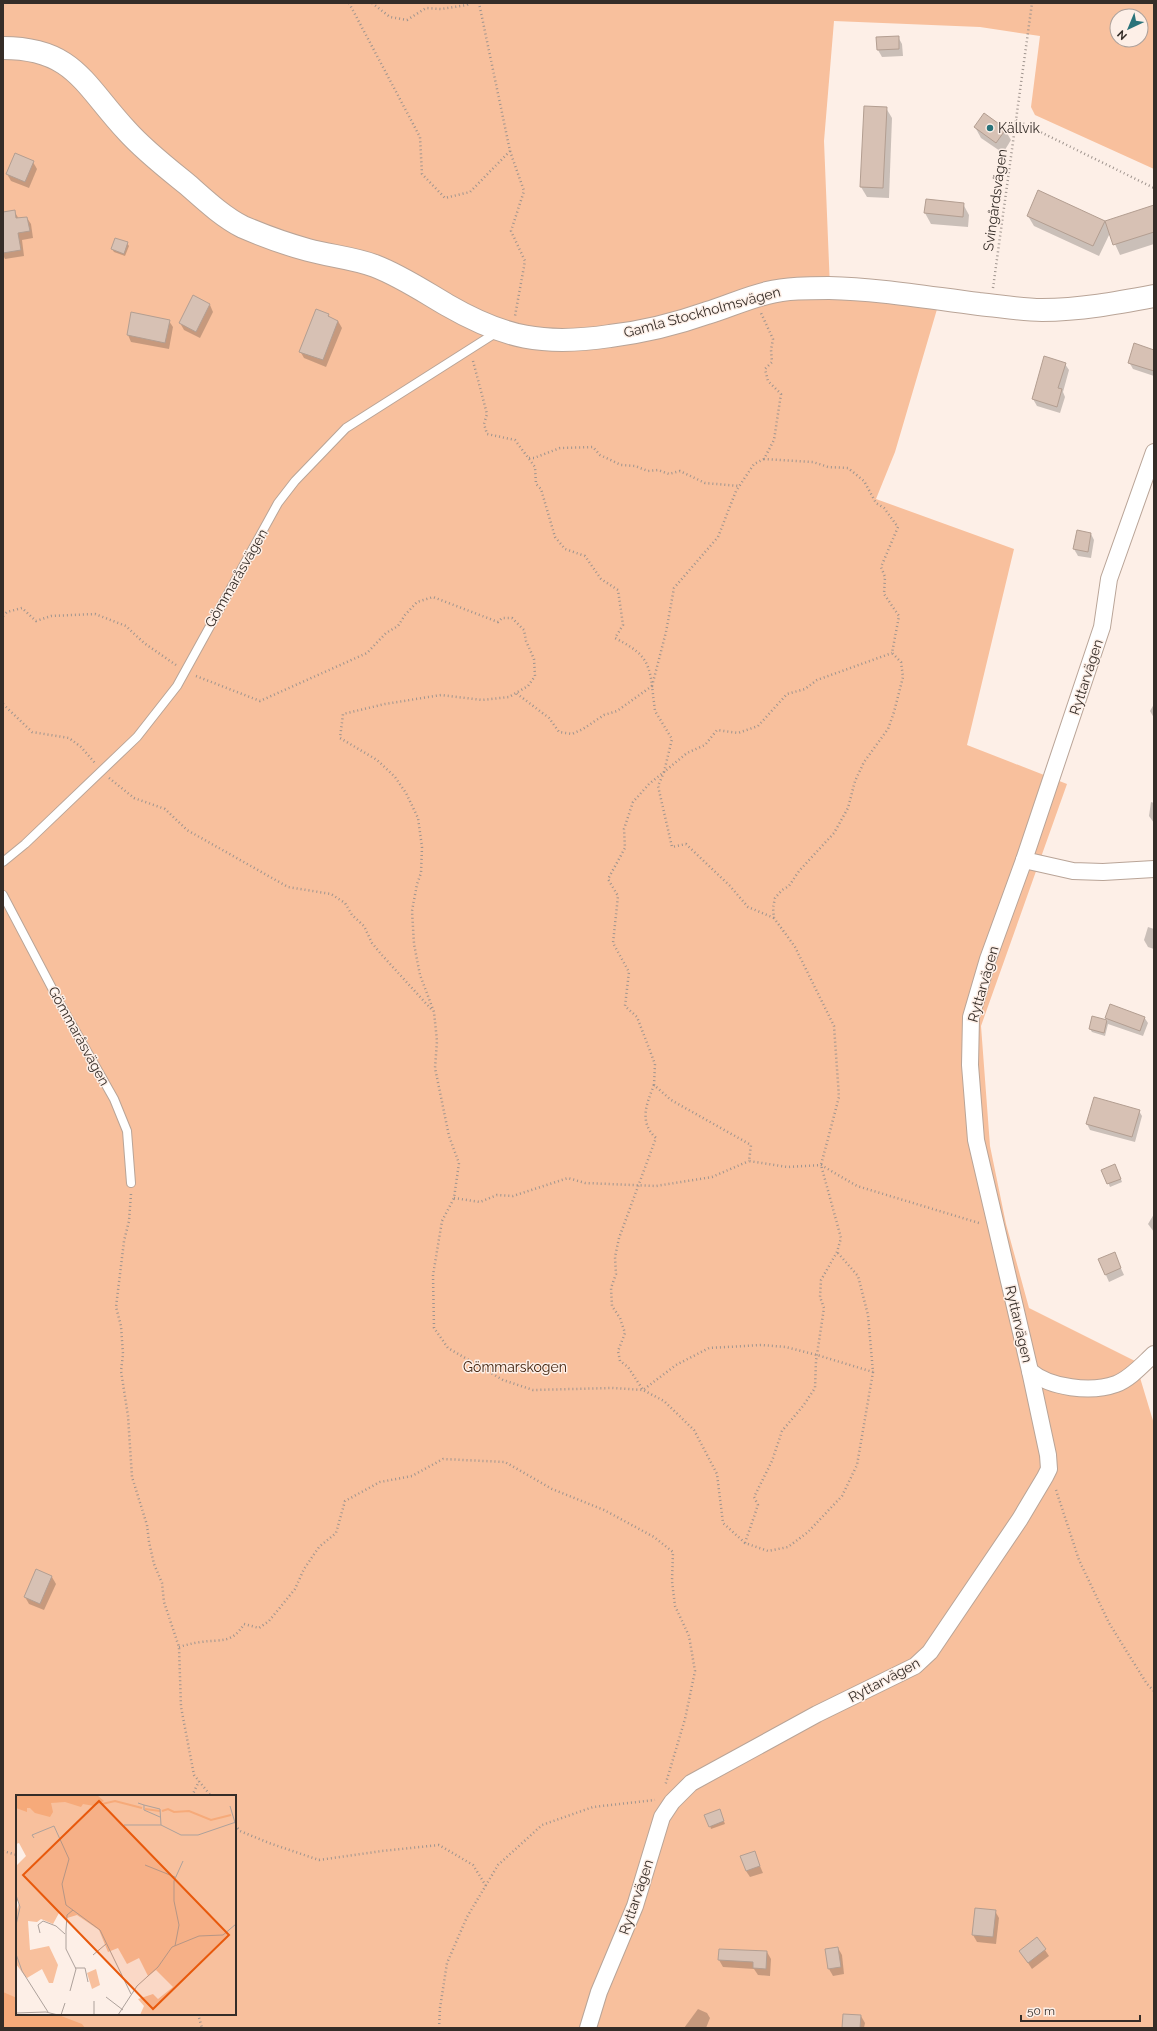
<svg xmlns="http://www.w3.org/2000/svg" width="1157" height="2031" viewBox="0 0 1157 2031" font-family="Raleway,sans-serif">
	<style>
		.green { fill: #f8c09d; fill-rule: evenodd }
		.water { fill: #f6aa7a }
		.shadow { fill: #0003 }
		.building { fill: #d7c1b4; stroke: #b39e91 }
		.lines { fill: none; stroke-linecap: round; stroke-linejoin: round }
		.lane-casing { stroke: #b9a497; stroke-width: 10 }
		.street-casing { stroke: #b9a497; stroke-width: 18 }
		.secondary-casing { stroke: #b9a497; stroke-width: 24 }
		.path { stroke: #9f948e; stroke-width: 2.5; stroke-dasharray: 1 3; stroke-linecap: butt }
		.lane { stroke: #fff; stroke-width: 8 }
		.street { stroke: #fff; stroke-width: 16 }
		.secondary { stroke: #fff; stroke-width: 22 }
		.poi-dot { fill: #2a737a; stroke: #fdefe7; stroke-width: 1.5 }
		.labels { text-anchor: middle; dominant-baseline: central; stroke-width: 3; stroke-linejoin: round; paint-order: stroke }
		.poi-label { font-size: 14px; fill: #352d28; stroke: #fdefe7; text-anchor: start }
		.street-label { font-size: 14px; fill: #352d28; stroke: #fdefe7 }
		.park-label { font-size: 14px; fill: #41230e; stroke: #fdefe7 }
		.inset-river { fill: none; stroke: #f6aa7a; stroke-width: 2 }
		.inset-road { fill: none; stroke: #ada19b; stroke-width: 1 }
		.view { fill: #e8590c; fill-opacity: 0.15; stroke: #e8590c; stroke-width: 2 }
		.inset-edge { fill: none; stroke: #352d28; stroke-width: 2 }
	</style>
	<rect width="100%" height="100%" fill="#fdefe7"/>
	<!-- green -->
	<path class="green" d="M3,3H1154V169L1035,115L1031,107L1040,36L980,27L834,21L824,141L830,288L940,299L895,452L876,499L1014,549L967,745L1067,784L981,1026L990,1146L1006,1224L1029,1308L1135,1361L1154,1424V2028H3ZM1117,16H1141V40H1117ZM17,1796H235V2014H17Z"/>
	<!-- water -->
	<path class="water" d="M3,1992L17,1998V2014H56L82,2024L85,2028H3Z"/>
	<!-- shadow -->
	<g class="shadow">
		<path d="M898,37L902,44L903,56L882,57L878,50L877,38Z"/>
		<path d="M886,108L892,118L889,198L867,197L861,187Z"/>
		<path d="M975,127L1005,130L1011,140L1003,153L981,138Z"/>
		<path d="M33,162L37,169L29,188L11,181L7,174Z"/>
		<path d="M1039,191L1105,222L1154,207V244L1120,255L1110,233L1099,256L1034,226L1028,216Z"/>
		<path d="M926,201L963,204L969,215L968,227L931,224L925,213Z"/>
		<path d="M14,211L19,219L27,218L31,224L33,238L22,240L24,256L5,259L3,255V213Z"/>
		<path d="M127,243L129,246L125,256L114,252L112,249Z"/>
		<path d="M210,305L213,312L200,338L184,330L180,323Z"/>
		<path d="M328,315L330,318L338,321L342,328L326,367L304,358L300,351Z"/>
		<path d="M169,321L173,327L169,349L131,342L128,335Z"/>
		<path d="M1154,351V376L1133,369L1129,362Z"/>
		<path d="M1065,364L1069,370L1063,392L1065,397L1060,413L1037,406L1033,399Z"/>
		<path d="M1091,534L1094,540L1091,558L1078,556L1074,549Z"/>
		<path d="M1154,704V718L1150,711Z"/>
		<path d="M1151,802L1154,803V823L1149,816Z"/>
		<path d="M1148,927L1154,929V949L1148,947L1144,940Z"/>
		<path d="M1093,1017L1108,1021L1106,1018L1144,1017L1148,1023L1143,1036L1108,1024L1105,1036L1092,1032L1090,1029Z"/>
		<path d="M1139,1111L1142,1116L1135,1142L1090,1130L1087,1124Z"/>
		<path d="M1117,1169L1122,1182L1110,1187L1103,1170Z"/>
		<path d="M1154,1214V1232L1148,1224Z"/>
		<path d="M1114,1253L1124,1275L1109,1282L1099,1259Z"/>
		<path d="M37,1571L52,1577L56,1584L44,1610L29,1604L25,1597Z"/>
		<path d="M721,1813L725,1824L711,1829L710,1826Z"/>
		<path d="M754,1852L763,1873L750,1877L746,1871Z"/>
		<path d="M995,1911L999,1918L996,1944L977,1942L973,1935Z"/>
		<path d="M838,1948L842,1955L844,1974L833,1976L829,1969Z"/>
		<path d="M1045,1950L1049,1956L1032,1969L1020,1951Z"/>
		<path d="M767,1952L771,1959L770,1976L758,1975L754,1969L723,1967L719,1960Z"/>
		<path d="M698,2009L707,2013L710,2018L706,2028H684Z"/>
		<path d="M861,2016L865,2023L864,2028H844Z"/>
	</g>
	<!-- building -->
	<g class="building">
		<path d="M899,36V49L877,50L876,37Z"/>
		<path d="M864,106L887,107L883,188L860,187Z"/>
		<path d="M984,113L1006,129L996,143L974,127Z"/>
		<path d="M15,153L34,161L25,182L6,174Z"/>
		<path d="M1038,190L1105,221L1093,246L1027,216Z"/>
		<path d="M926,199L964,203L963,217L924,213Z"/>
		<path d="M1154,205V232L1113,245L1105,221Z"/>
		<path d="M15,210L16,218L27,217L30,231L18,233L21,250L3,253V212Z"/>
		<path d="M115,238L128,242L124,254L111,249Z"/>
		<path d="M193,295L210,304L196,332L179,323Z"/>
		<path d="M316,309L329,314L328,316L338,321L323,360L299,352Z"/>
		<path d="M131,312L170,320L165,343L127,335Z"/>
		<path d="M1134,343L1154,350V371L1128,363Z"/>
		<path d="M1044,356L1066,363L1058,388L1062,389L1057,407L1032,399Z"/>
		<path d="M1077,530L1091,533L1088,552L1073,549Z"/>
		<path d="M1110,1004L1145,1017L1140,1031L1105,1018Z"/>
		<path d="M1092,1016L1107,1020L1104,1033L1089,1029Z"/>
		<path d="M1094,1097L1140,1110L1132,1137L1086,1124Z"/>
		<path d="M1115,1164L1121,1179L1107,1184L1101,1170Z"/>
		<path d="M1115,1252L1121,1268L1105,1275L1098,1259Z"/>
		<path d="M36,1569L52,1576L40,1604L24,1597Z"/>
		<path d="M720,1809L724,1821L709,1827L704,1815Z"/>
		<path d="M755,1851L760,1866L746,1871L740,1856Z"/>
		<path d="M975,1908L996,1910L993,1937L972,1935Z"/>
		<path d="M1037,1937L1046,1949L1028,1963L1019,1951Z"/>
		<path d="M838,1947L841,1967L828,1969L825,1949Z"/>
		<path d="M719,1949L767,1951L766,1969L753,1968V1962L718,1960Z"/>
		<path d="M843,2014L861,2015L860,2028H842Z"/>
	</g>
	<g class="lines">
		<!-- lane casing -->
		<g class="lane-casing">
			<g id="lane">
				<path d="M3,862L25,844L137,737L177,686L278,503L295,481L346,428L497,332"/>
				<path d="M3,895L63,1009L114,1099L127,1131L131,1183"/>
			</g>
		</g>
		<!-- street casing -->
		<g class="street-casing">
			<g id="street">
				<path d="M1024,860L1073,871L1103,872L1154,869"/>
				<path d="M1030,1371C1050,1388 1091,1393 1116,1384C1130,1379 1143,1364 1154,1354"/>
				<path d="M588,2028L599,1992L635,1906L662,1817L672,1802L691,1783L817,1714L915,1666L930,1652L1020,1519L1045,1477L1049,1469L1048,1455L1030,1371L976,1140L970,1065L971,1017L988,959L1024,860L1102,627L1109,579L1154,452"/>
			</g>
		</g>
		<!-- secondary casing -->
		<g class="secondary-casing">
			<path id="secondary" d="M3,48C74,48 84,85 127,131C145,151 167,168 188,185C205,200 223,217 243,227C264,236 286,244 308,250C330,256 354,258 375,266C401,276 423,291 447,305C504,338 544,346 610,336C643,332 676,324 707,313C727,307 746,298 767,293C787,288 808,288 829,288C879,289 930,298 979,304C1000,306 1021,310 1042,310C1080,310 1117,303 1154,296"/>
		</g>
		<!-- path -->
		<g class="path">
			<path d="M349,3L420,137L422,174L445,198L470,192L510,151L479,3"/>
			<path d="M372,3L390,17L407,20L426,8L441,9L467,5L470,3"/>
			<path d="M1016,120L1154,188"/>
			<path d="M510,151L524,191L511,231L525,261L515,316"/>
			<path d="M993,288L1032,3"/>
			<path d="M473,361L487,414L484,424L487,434L515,440L535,467L536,484L541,489L555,537L565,549L585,556L601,579L618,590L623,625L615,638C639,651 649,657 652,686L617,711L604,715L583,729L572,734L559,732L549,718L516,693"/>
			<path d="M529,458H534L560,448L593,447L600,455L621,465L635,466L648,471L658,470L669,474L680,471L705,483L739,486"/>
			<path d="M764,459L754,464L736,491L718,537L674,588L666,632L652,686L655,711L672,739L664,772L649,784L633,802L624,829L625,848L608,879L618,896L613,943L629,972L625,1006L637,1017L655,1064L654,1085L671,1100L751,1145L749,1161L787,1167L821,1165L857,1186L979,1223"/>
			<path d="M3,616L7,612L22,608L36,621L51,616L95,614L126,626L144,643L176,665"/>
			<path d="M196,676L260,701L367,653L386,633L398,626L405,615L417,602L433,597L498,622L502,618H512L524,630L526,641L534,659L535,676L528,686L509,697L482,700L441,695L385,704L343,714L340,738L377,760L395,777L406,793L418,818L422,847L421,873L417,884L412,911L414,944L420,975L434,1012L437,1041L435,1068L449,1136L459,1163L454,1198L442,1221L433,1275L434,1328L448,1348L503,1380L533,1390L612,1388L643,1390L664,1401L694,1430L717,1474L723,1523L745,1543L768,1551L788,1547L808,1532L842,1496L857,1465L873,1372L868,1315L858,1276L837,1252"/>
			<path d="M3,704L32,732L69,738L81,747L95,763"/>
			<path d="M109,778L134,798L165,809L187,830L288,887L331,894L345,903L352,915L364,926L372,943L381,954L432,1010"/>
			<path d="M774,918L748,907L730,886L686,844L672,847L658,786L664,772L687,753L705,745L717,730L738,733L758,726L787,694L805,689L817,680L892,653"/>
			<path d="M654,1085C646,1105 639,1122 656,1138L619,1238L615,1257L616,1274L611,1288L612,1306L620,1318L625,1333L618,1351L620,1361L628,1367L643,1390L676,1365L709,1348L762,1345L786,1347L817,1355L873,1372"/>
			<path d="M131,1194L129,1221L124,1241L116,1307L121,1326L123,1354L121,1371L128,1416L132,1477L147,1525L149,1542L154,1564L162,1583L164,1602L179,1647L181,1707L194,1775L211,1796"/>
			<path d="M454,1198L480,1202L497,1195L513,1196L568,1178L585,1183L656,1186L712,1177L749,1161"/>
			<path d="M1056,1490L1079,1560L1109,1623L1147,1684L1154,1691"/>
			<path d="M745,1543L758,1505L754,1497L772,1461L782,1431L803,1406L815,1388L816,1361L824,1308L820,1297L821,1280L837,1252L841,1238L821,1165L839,1097L834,1026L795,947L774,918L773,908L775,898L782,890L789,886L799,871L834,833L848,808L855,781L864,762L888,729L894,712L903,677L901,662L892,653L899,616L884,594L885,577L881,567L898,527L884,508L876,503L864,481L848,468L828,467L813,462L764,459L774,440L781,394L768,381L765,369L772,362L771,350L773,339L761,313"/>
			<path d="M179,1647C186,1645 193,1643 201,1642C221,1639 232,1644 244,1624L259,1628L269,1621L295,1589L304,1569L319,1547L336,1533L345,1501L380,1482L412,1476L443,1459L505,1462L552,1489L604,1510L654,1537L673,1552L672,1581L675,1606L689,1636L695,1671L685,1719L665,1786"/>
			<path d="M192,1796L199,1781"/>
			<path d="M235,1825L240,1831L269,1843L319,1860L382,1851L439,1845L473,1865L486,1886"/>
			<path d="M3,1851L17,1855"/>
			<path d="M198,2014L202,2028"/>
			<path d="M439,2028L440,2008L447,1963L467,1917L498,1865L542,1825L593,1807L655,1800"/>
		</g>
		<!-- lane -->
		<use href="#lane" class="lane"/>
		<!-- street -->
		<use href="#street" class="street"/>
		<!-- secondary -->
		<use href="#secondary" class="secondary"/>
	</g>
	<!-- markers -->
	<circle class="poi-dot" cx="990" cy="128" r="4"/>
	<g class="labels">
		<!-- poi labels -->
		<g class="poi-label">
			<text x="998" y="128">Källvik</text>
		</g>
		<!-- street labels -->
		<g class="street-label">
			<text transform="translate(995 200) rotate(-82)">Svingårdsvägen</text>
			<text transform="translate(702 312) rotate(-15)">Gamla Stockholmsvägen</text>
			<text transform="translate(236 578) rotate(-60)">Gömmaråsvägen</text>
			<text transform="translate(1086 677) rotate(-72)">Ryttarvägen</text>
			<text transform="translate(983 984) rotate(-74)">Ryttarvägen</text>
			<text transform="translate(79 1036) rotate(61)">Gömmaråsvägen</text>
			<text transform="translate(1019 1324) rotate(77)">Ryttarvägen</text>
			<text transform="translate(884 1680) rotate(-28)">Ryttarvägen</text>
			<text transform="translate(636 1897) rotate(-71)">Ryttarvägen</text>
		</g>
		<!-- park labels -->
		<g class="park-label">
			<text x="515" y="1367">Gömmarskogen</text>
		</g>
	</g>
	<!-- overview -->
	<g transform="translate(16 1795)">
		<rect width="220" height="220" fill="#fdefe7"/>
		<path d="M0,0H220V220H124L128,211L122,204L137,199L142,204L157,192L140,175L132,181L123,163L111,169L102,153L92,157L83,135L61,120L51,123L43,118L37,129L25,124L21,127L12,126L14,155L33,151L42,170L37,188H33L26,174L11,183L9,181L0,169V118L3,108L0,103V71L10,61L3,48L0,49ZM80,174L84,190L76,194L71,178Z" fill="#f8c09d"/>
		<path d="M0,0H81L88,6L78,11L67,9L65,12L49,7L35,8L37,17L34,22L19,18L14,13H11V17L0,13Z" fill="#f6aa7a"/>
		<path class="inset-river" d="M86,9L99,6L126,13M129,14L144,16M146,16L152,14L158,17L173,16L195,25L215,20"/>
		<path class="inset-road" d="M122,8L128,10V15L144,22M128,10L144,14L145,30L165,40H182L220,27M214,11L220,31M108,30H145M18,43L16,40L38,31L53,64L46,89L50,110L84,135L115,199M129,70L159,82M0,100L4,112L0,130M24,138L22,130L27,126L40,131L49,139M159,151L163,130L158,106V86L167,66M0,159L6,176L32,217M77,160L90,149M59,173H69L72,187M54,196L60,174L50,154V135L51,120L57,115M90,202L107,215M78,206V220M0,218L30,217L42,220M45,220L49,208M102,220L121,191L142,172L156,152L183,141L207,140L220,129"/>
		<path class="view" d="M83,6L213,140L137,214L7,80Z"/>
		<rect width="220" height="220" class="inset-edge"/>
	</g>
	<!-- border -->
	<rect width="1157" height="2031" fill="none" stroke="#352d28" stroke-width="8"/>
	<!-- north arrow -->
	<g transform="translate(1129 28) rotate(224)"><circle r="19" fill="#fdefe7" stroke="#ada19b"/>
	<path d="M0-3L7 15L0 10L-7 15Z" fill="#2a737a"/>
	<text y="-6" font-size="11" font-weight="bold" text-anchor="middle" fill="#352d28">N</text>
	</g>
	<!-- scale -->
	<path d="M1021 2015v6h119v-6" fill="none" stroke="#352d28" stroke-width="2"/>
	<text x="1027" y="2015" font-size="12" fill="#352d28" stroke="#fdefe7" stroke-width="3" paint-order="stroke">50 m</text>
</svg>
